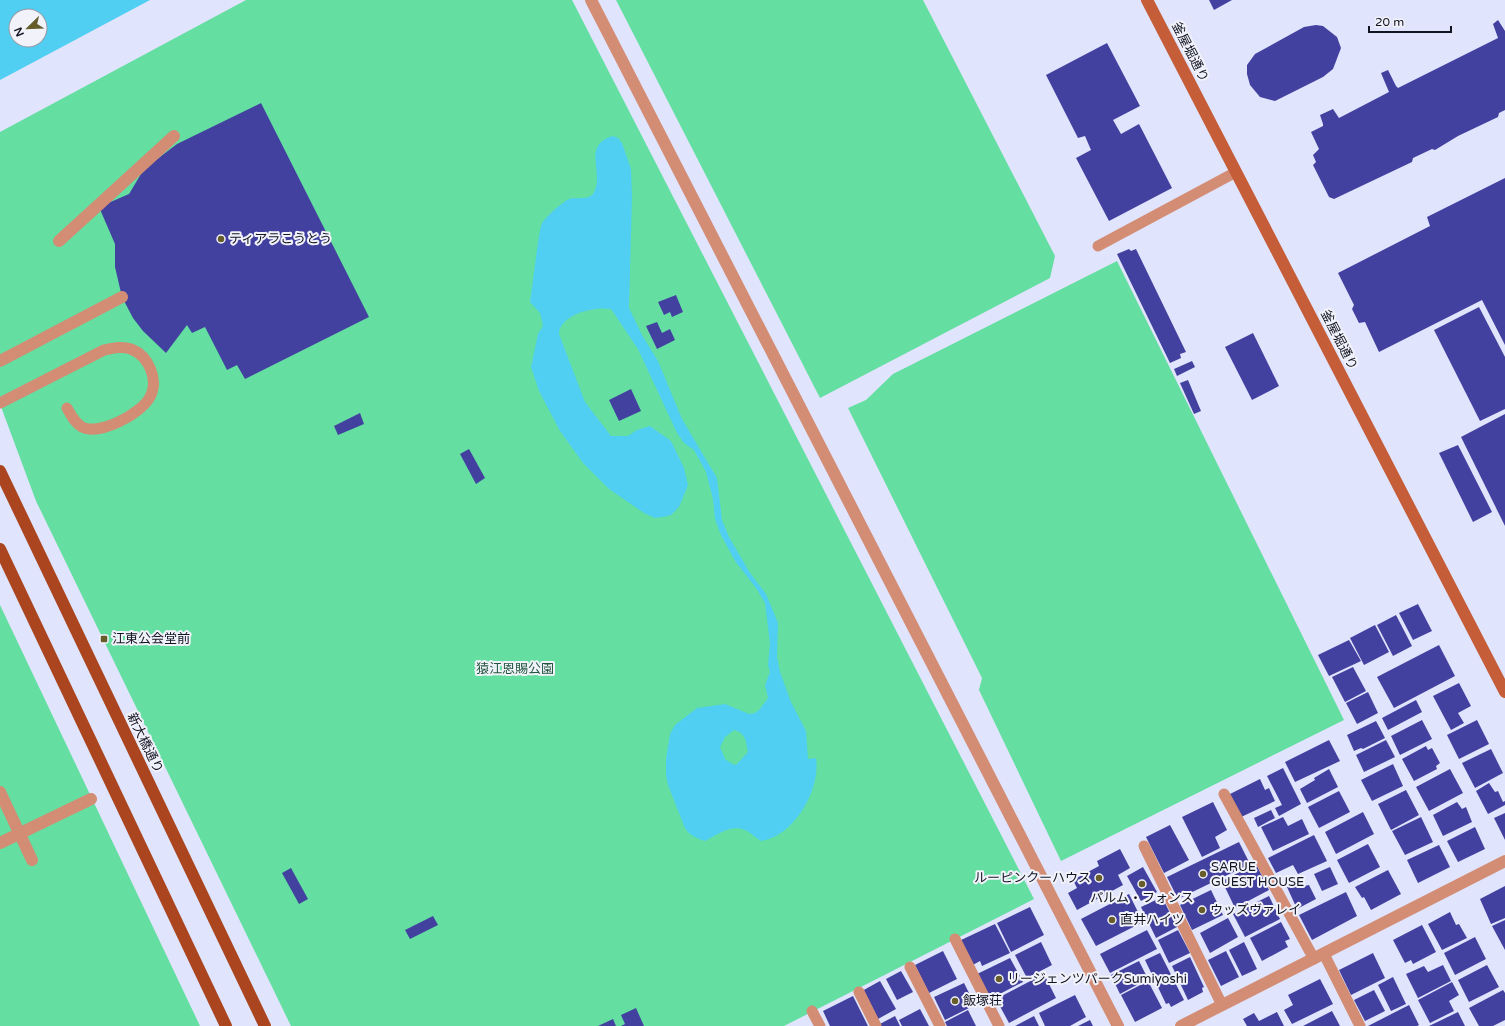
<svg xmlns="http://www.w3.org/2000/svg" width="1505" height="1026" viewBox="0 0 1505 1026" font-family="'Varela Round','Noto Sans JP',sans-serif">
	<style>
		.green { fill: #64dea1 }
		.water { fill: #51cff2; fill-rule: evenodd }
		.building { fill: #4341a0 }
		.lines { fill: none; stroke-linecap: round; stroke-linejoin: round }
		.lane { stroke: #d48d75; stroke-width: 11 }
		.street { stroke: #d48d75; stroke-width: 12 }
		.secondary { stroke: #c55d39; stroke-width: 12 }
		.primary { stroke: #aa451f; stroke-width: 12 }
		.poi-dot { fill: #665d2a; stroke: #f1f2fa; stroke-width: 1.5 }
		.labels { text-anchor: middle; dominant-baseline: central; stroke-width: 4; stroke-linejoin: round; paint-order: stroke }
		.street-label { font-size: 13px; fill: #131422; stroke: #f1f2fa }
		.poi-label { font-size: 13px; fill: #131422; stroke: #f1f2fa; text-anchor: start }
		.park-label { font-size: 13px; fill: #20553b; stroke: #f1f2fa }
	</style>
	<rect width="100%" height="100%" fill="#e0e4fc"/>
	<!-- green -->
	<g class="green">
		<path d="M246,0H572L1034,899L784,1026H291L36,501L0,404V132Z"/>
		<path d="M616,0H923L1055,256L1050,278L820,398Z"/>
		<path d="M1117,261L1344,720L1061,861L979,690L982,678L848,408L866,400L893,374Z"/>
		<path d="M0,605L200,1026H0Z"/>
	</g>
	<!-- water -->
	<g class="water">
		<path d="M0,0H150L0,80ZM16,16H40V40H16Z"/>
		<path d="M613,136L618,138L622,143L631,169L632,197L629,308L642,335L658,361L682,419L717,478L722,520L729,537L750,573L766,594L778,623L777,657L780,672L791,702L806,731L808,759L816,758C821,789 794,837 761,841C756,838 750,832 745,830C731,824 717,835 705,841C696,838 688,835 684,826L668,785L666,775V759L670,734L675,725L697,708L725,704L749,714L755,713L760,709L768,698L765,685L770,672L768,665L770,643L765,603L756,588L735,561L721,535L715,519L713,499L706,472L694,450L684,443L677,433L638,349L611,309C595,306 560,314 559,334L585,402L611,436H628L637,430L650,426L671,441L684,468L688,485L679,507L671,515L663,517L655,518L644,513L609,489L583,463L560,431L539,391L531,367L538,334L543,326L540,313L530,302C532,290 539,228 542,223C547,216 559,205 567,200C574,196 587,201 593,194C606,174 580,146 613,136ZM734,730C746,733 746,742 748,752L737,764L734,765L725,759L720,747L725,737Z"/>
	</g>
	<!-- building -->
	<g class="building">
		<path d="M1209,0H1232L1214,10Z"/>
		<path d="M1498,20L1505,31V110L1499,113L1498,117L1458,136L1435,150L1432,149L1413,158L1412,162L1334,199L1329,197L1313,165L1316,162L1313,155L1319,149L1311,132L1323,126V124L1320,115L1333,109L1339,118L1389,92L1381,73L1388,70L1396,86L1398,88L1498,38L1493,24Z"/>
		<path d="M1316,25L1323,26L1337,37L1341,48L1333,69L1323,77L1275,101L1260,97L1250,85L1247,74V65L1255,54L1304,27Z"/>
		<path d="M1107,43L1140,106L1113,120L1121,134L1139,124L1172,188L1109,221L1076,158L1091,150L1085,136L1078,138L1046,75Z"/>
		<path d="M261,103L369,317L245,379L237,365L227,370L205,327L192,333L187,325L166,353L143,331L133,318L122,297L115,267V244L99,207L129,194L141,174L152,163L177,144Z"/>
		<path d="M1505,178V345L1482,300L1379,352L1365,322L1359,323L1352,309L1354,305L1338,273L1430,226L1427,217Z"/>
		<path d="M1129,249L1131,251L1136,249L1186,352L1180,354L1181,358L1170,363L1117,254Z"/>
		<path d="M676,295L683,312L672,317L670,312L664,315L658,302Z"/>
		<path d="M1479,307L1505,357V409L1480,421L1434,330Z"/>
		<path d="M657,322L662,333L670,329L675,340L657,349L646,326Z"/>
		<path d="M1253,333L1279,386L1252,400L1225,347Z"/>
		<path d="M1192,361L1195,367L1177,376L1174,369Z"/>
		<path d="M1188,380L1201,411L1194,414L1180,383Z"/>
		<path d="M631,389L641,411L619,421L609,400Z"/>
		<path d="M360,413L364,424L338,435L334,426Z"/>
		<path d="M1505,414V526L1461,437Z"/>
		<path d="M1458,445L1492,512L1473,522L1439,453Z"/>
		<path d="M469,449L485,478L476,484L460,454Z"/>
		<path d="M1418,604L1432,631L1413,640L1399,613Z"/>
		<path d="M1396,615L1412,646L1393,656L1377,625Z"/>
		<path d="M1375,625L1389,652L1364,665L1350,638Z"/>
		<path d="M1349,640L1361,661L1329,676L1318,655Z"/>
		<path d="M1439,645L1455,676L1394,708L1377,677Z"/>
		<path d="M1353,667L1366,691L1345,702L1332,677Z"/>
		<path d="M1459,683L1471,706L1458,713L1464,723L1451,730L1433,696Z"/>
		<path d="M1368,692L1378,713L1357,724L1346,703Z"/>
		<path d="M1416,700L1422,712L1388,730L1382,718Z"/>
		<path d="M1422,720L1432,739L1400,755L1391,736Z"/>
		<path d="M1477,720L1489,744L1459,759L1447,735Z"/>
		<path d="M1376,721L1385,738L1363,749L1361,748L1354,751L1347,735Z"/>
		<path d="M1329,740L1340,761L1295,782L1285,762Z"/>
		<path d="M1386,740L1395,757L1364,772L1356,755Z"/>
		<path d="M1426,746L1428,750L1432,748L1440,763L1436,766L1437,769L1414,781L1402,759Z"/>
		<path d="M1491,749L1503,773L1475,788L1462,763Z"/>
		<path d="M1393,764L1403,786L1372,801L1361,780Z"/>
		<path d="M1283,768L1301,804L1279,816L1275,808L1282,805L1267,776Z"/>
		<path d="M1329,769L1338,787L1307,803L1300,789L1315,780L1314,778Z"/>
		<path d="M1450,769L1463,793L1429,811L1416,787Z"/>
		<path d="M1260,779L1265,790L1269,788L1275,801L1239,818L1228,795Z"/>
		<path d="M1489,783L1495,792L1498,791L1503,802L1505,801V805L1488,814L1476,791Z"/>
		<path d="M1406,790L1419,815L1391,830L1378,804Z"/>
		<path d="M1339,791L1350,812L1319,828L1308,807Z"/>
		<path d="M1213,802L1227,830L1215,837L1220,848L1202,857L1182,817Z"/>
		<path d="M1457,802L1462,809L1466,807L1472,822L1443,836L1433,815Z"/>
		<path d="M1271,810L1275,818L1258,827L1254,818Z"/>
		<path d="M1363,812L1374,834L1336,854L1325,832Z"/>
		<path d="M1505,813V840L1494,818Z"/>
		<path d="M1283,817L1288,826L1302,819L1309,834L1273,851L1261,827Z"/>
		<path d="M1421,817L1433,842L1405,855L1392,831Z"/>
		<path d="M1170,825L1189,860L1164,873L1146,837Z"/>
		<path d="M1475,827L1485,849L1458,862L1447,841Z"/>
		<path d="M1314,835L1327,861L1298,874L1293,865L1276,873L1268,858Z"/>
		<path d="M1239,842L1250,864L1178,899L1167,877Z"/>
		<path d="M1368,844L1380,867L1349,883L1337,860Z"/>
		<path d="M1439,845L1450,867L1418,883L1407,860Z"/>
		<path d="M1120,849L1130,868L1118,875L1123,885L1077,910L1068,893L1077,888L1073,880L1099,866L1097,861Z"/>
		<path d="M1256,864L1269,890L1235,908L1222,881Z"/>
		<path d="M1143,867L1157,892L1141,901L1127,876Z"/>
		<path d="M1330,867L1338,884L1322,891L1314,874Z"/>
		<path d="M291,868L308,899L299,904L282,873Z"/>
		<path d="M1388,870L1401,894L1371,910L1364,897L1362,898L1355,887Z"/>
		<path d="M1301,880L1304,886L1309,885L1316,899L1297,909L1287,887Z"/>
		<path d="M1505,886V918L1491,924L1480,899Z"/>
		<path d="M1211,890L1223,915L1192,930L1180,905Z"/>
		<path d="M1346,892L1357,916L1312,940L1299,915Z"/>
		<path d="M1129,894L1143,922L1096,946L1081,919Z"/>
		<path d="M1269,896L1280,919L1245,937L1233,914Z"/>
		<path d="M1162,897L1177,927L1156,938L1141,907Z"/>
		<path d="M1030,907L1044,935L1011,952L997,923Z"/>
		<path d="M1450,912L1456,925L1459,924L1467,938L1442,950L1428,924Z"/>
		<path d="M433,916L438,925L410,939L405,930Z"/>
		<path d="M1228,918L1238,937L1210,953L1200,933Z"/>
		<path d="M1505,920V950L1492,926Z"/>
		<path d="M1281,922L1290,939L1285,941L1288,947L1262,961L1250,938Z"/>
		<path d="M995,924L1010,953L982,966L980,961L971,966L959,941Z"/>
		<path d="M1422,925L1436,952L1413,964L1411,960L1405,963L1393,940Z"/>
		<path d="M1147,930L1157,949L1110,973L1100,954Z"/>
		<path d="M1178,930L1190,953L1169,963L1158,940Z"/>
		<path d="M1475,937L1486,959L1455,975L1444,953Z"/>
		<path d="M1041,942L1052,965L1027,978L1015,955Z"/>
		<path d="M1244,942L1257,969L1242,976L1229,950Z"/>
		<path d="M943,951L957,979L929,993L915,965Z"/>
		<path d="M1226,951L1239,977L1221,986L1208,960Z"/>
		<path d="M1160,953L1184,1000L1171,1007L1169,1003L1166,1004L1145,960Z"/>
		<path d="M1373,953L1385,978L1351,995L1339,970Z"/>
		<path d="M1190,957L1204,987L1202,988L1203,992L1188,1000L1172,966Z"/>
		<path d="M1010,958L1023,982L988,1000L975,975Z"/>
		<path d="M1139,961L1148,979L1120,994L1111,975Z"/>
		<path d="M1443,965L1451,981L1418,998L1406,974L1424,966L1428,972Z"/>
		<path d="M1487,965L1499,987L1469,1002L1458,980Z"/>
		<path d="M901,971L913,992L897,1000L886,979Z"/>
		<path d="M1044,974L1056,998L1009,1023L996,999Z"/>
		<path d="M1393,977L1406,1004L1391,1011L1378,985Z"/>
		<path d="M1320,979L1333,1004L1292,1024L1284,1010L1293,1005L1288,995Z"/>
		<path d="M880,981L896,1009L878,1019L862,991Z"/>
		<path d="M1148,981L1162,1008L1135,1022L1121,995Z"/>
		<path d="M1452,982L1459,995L1449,1001L1454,1011L1430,1023L1418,1000Z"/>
		<path d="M964,983L975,1005L945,1020L934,997Z"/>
		<path d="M1374,990L1385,1011L1365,1021L1354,1000Z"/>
		<path d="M1503,990L1505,993V1020L1493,1026H1479L1469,1008Z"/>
		<path d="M1075,995L1086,1017L1070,1026H1045L1039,1013Z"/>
		<path d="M853,996L868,1026H830L823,1011Z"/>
		<path d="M1409,1005L1419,1025L1417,1026H1368Z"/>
		<path d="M636,1008L644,1026H621L625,1024L621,1015Z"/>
		<path d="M920,1009L929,1026H902L899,1020Z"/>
		<path d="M968,1010L976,1026H947L945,1022Z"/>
		<path d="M1332,1011L1340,1026H1303Z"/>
		<path d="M1277,1012L1284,1026H1247L1243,1019L1254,1013L1259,1021Z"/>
		<path d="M1458,1012L1465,1026H1429Z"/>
		<path d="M895,1016L900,1026H879L878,1025Z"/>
		<path d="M1034,1016L1039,1026H1015Z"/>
		<path d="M613,1019L616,1026H598Z"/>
		<path d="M1090,1020L1093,1026H1078Z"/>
	</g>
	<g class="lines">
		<!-- lane -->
		<g class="lane">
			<path d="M1098,246L1236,172"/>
			<path d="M0,403L104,350C114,348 122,346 131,349C149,356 159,380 150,397C141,414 99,436 82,427C74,422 71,415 67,408"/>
			<path d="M1224,794L1314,959"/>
			<path d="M1144,846L1222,1005"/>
			<path d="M955,939L999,1026"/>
			<path d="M1324,954L1360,1026"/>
			<path d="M910,967L940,1026"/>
			<path d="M859,992L876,1026"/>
			<path d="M812,1011L820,1026"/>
		</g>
		<!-- street -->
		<g class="street">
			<path d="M591,0L1118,1026"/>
			<path d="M59,241L174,136"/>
			<path d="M0,361L122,297"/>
			<path d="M0,792L32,860"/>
			<path d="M0,843L91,799"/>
			<path d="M1181,1026L1505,861"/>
		</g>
		<!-- secondary -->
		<path class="secondary" d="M1147,0L1505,692"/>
		<!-- primary -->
		<g class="primary">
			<path d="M0,471L265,1026"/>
			<path d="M0,549L226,1026"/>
		</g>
	</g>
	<!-- markers -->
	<g class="poi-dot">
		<circle cx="221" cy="239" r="4"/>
		<rect x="100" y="635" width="8" height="8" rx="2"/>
		<circle cx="1203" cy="874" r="4"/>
		<circle cx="1099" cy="878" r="4"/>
		<circle cx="1142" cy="884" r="4"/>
		<circle cx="1202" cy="910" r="4"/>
		<circle cx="1112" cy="920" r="4"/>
		<circle cx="999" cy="979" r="4"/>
		<circle cx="955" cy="1001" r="4"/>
	</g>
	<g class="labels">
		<!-- street labels -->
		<g class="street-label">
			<text transform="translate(1190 52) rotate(63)">釜屋堀通り</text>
			<text transform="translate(1339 340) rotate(63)">釜屋堀通り</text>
			<text transform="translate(145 743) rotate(64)">新大橋通り</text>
		</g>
		<!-- poi labels -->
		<g class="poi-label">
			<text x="229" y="239">ティアラこうとう</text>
			<text x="112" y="639">江東公会堂前</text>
			<text x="1211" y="867">SARUE<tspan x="1211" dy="15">GUEST HOUSE</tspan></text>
			<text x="1091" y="878" text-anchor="end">ルーピンクーハウス</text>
			<text x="1142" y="898" text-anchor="middle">パルム・フォンス</text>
			<text x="1210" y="910">ウッズヴァレイ</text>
			<text x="1120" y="920">直井ハイツ</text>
			<text x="1007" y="979">リージェンツパークSumiyoshi</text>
			<text x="963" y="1001">飯塚荘</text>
		</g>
		<!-- park labels -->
		<g class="park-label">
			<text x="515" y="669">猿江恩賜公園</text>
		</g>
	</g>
	<!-- north arrow -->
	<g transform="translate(28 28) rotate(247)"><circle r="19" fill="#f1f2fa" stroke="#9899a4"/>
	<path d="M0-3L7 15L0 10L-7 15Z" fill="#665d2a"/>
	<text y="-6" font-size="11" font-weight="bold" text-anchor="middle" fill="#131422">N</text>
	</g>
	<!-- scale -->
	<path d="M1369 26v6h82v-6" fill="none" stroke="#131422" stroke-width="2"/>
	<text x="1375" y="26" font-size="12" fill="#131422" stroke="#f1f2fa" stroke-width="3" paint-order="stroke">20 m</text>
</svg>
